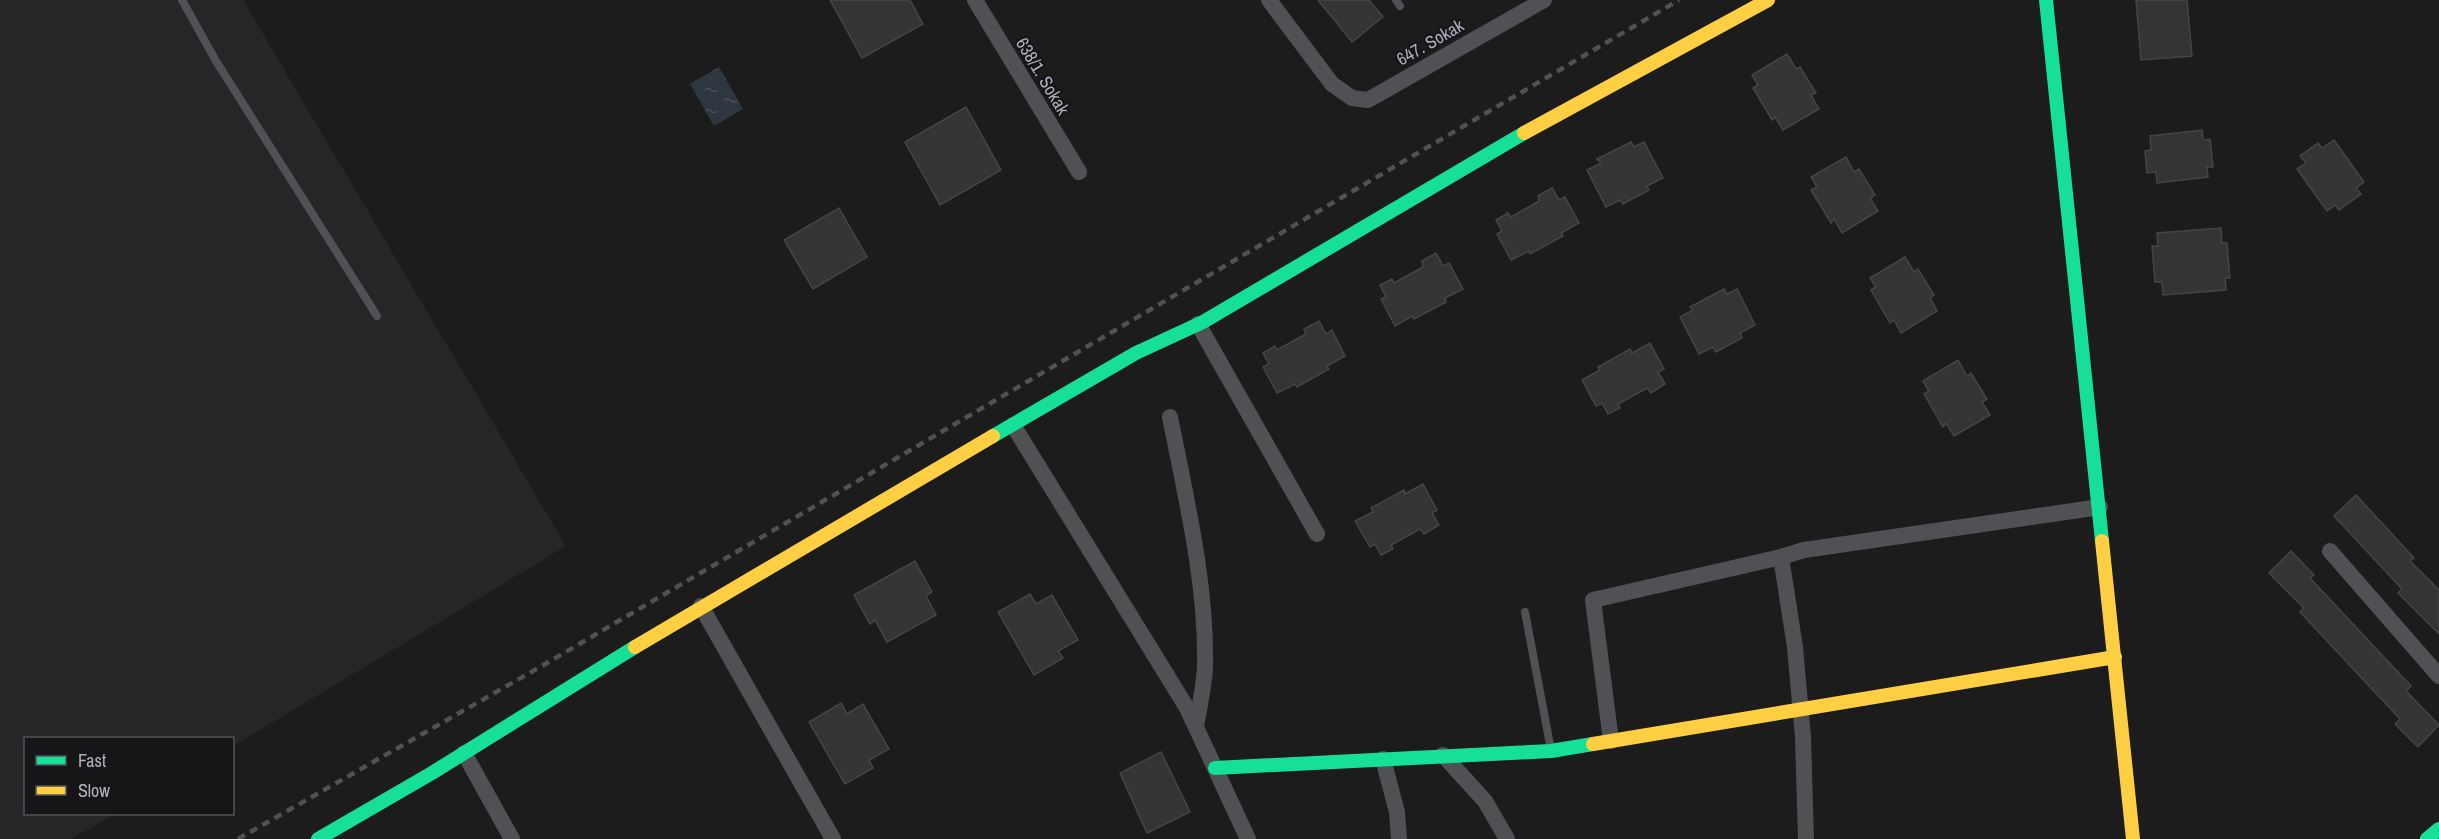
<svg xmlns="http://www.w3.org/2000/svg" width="2439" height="839" viewBox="0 0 2439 839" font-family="'Archivo Narrow',sans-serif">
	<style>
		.built { fill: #262528 }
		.water { fill: url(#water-ripples) }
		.building { fill: #343434; stroke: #444548; stroke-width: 1.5 }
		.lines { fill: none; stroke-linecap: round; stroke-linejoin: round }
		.lane { stroke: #4f5155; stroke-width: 8 }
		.street { stroke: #4f5155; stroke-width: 16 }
		.fast { stroke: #16e098; stroke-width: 14 }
		.slow { stroke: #ffcf43; stroke-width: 14 }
		.rail { stroke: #505154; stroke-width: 4.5; stroke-dasharray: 8 6; stroke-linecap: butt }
		.labels { text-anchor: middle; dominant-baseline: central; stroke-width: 4.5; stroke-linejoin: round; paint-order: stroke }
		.street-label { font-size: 18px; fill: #adb1bd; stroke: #161518 }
	</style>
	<defs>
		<pattern id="water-ripples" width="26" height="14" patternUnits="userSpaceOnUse" patternTransform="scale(1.5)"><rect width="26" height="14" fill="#2e363f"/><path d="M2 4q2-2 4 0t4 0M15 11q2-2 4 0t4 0" fill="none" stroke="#4a5159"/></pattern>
	</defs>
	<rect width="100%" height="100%" fill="#1c1c1c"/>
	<!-- built -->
	<path class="built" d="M0,0H243L566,546L233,746L232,738H26V814H116L70,839H0Z"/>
	<!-- water -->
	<path class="water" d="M719,67L743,109L714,126L690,84Z"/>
	<!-- building -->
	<g class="building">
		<path d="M830,0H910L923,24L862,58Z"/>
		<path d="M1318,0H1369L1383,17L1352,42Z"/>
		<path d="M2136,0H2187L2192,56L2141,60Z"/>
		<path d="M1787,54L1796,69L1800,67L1816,93L1811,95L1819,109L1783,130L1775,117L1772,120L1753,88L1758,85L1752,75Z"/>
		<path d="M966,107L1001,170L940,205L905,142Z"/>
		<path d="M2202,130L2203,140L2210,139L2213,167H2207L2208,177L2157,183L2156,172L2147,173L2145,151L2151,150L2150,136Z"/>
		<path d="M2334,140L2364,182L2356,188L2361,194L2339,210L2335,205L2327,211L2297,169L2306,163L2300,156L2318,143L2322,148Z"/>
		<path d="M1631,142L1634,147L1644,142L1663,178L1647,186L1649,190L1623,204L1620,200L1606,207L1587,170L1601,163L1597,159Z"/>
		<path d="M1846,157L1854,172L1859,169L1875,195L1870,198L1878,211L1842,233L1834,219L1831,223L1811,190L1817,187L1811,177Z"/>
		<path d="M1552,188L1559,200L1565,197L1579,223L1561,233L1563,236L1530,254L1529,251L1511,260L1497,234L1502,231L1496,220L1508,213L1511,217L1539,201L1538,196Z"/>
		<path d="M839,208L867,257L813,289L784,240Z"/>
		<path d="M2221,228L2222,243H2227L2230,278H2225L2226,290L2163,295L2162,282H2155L2152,246H2158L2157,233Z"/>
		<path d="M1436,253L1443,266L1449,263L1463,289L1445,298L1446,302L1414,319L1412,316L1395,326L1381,299L1386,297L1380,285L1392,279L1394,283L1423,267L1422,261Z"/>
		<path d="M1905,257L1914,272L1918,269L1934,295L1930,298L1937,311L1901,333L1894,320L1890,323L1871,290L1876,287L1870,278Z"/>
		<path d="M1724,289L1727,294L1737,289L1755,325L1740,333L1742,338L1716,352L1713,347L1699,354L1680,317L1693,310L1690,307Z"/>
		<path d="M1319,321L1326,334L1332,330L1345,356L1327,366L1329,369L1297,387L1295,384L1277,393L1263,367L1269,364L1263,353L1275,346L1277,350L1306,334L1304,329Z"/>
		<path d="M1650,343L1664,369L1658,372L1665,384L1651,393L1647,388L1618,404L1620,408L1608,414L1602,403L1596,406L1582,380L1600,370L1598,367L1630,349L1632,353Z"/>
		<path d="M1958,360L1967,376L1971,373L1987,399L1982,402L1990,415L1954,436L1946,423L1943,427L1924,394L1929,391L1923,381Z"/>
		<path d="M1423,484L1437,510L1432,513L1439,525L1424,534L1420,529L1391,545L1393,549L1381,555L1375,544L1370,547L1355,521L1373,512L1371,508L1404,490L1405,494Z"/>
		<path d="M2356,495L2414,558L2410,561L2439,590V634L2398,593L2402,589L2334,516Z"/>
		<path d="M2291,551L2314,575L2310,578L2411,686L2406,691L2439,725L2418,747L2395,724L2400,719L2300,612L2304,608L2269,573Z"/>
		<path d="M915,561L932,592L926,596L936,615L887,642L875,620L870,624L854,595Z"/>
		<path d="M1030,594L1036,604L1052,595L1078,640L1058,651L1063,658L1034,675L998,612Z"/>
		<path d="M841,703L847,714L863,704L889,749L869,760L873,768L845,784L809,722Z"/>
		<path d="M1161,752L1190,812L1147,833L1120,773Z"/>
	</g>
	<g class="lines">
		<!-- lane -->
		<g class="lane">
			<path d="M182,0L216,61L377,316"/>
			<path d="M1396,0L1400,6"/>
			<path d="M1525,612L1551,750"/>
		</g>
		<!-- street -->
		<g class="street">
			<path d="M975,0L1079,172"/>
			<path d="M1269,0L1332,84L1352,98L1368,100L1544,0"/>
			<path d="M1198,324L1317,534"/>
			<path d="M1170,417C1186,498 1207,585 1205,668C1204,687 1199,708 1196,727"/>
			<path d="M1013,425L1187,708L1248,839"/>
			<path d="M2330,551L2439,676"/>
			<path d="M1781,557L1795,647L1803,737L1806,839"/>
			<path d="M701,606L833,839"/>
			<path d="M1611,741L1593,600L1781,557L1804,550L2100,507"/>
			<path d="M464,753L512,839"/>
			<path d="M1443,755L1485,801L1507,839"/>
			<path d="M1383,759L1397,812L1399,839"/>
		</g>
		<!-- fast -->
		<g class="fast">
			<path d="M2046,0L2102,541"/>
			<path d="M993,436L1136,353L1203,322L1524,133"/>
			<path d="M1215,768L1551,751L1593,744"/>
			<path d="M318,839L432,773L635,647"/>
			<path d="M2427,839L2439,829"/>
		</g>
		<!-- slow -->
		<g class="slow">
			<path d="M1524,133L1768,0"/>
			<path d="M2102,541L2133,839"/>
			<path d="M635,647L993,436"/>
			<path d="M1593,744L2115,657"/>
		</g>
		<!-- rail -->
		<path class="rail" d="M238,839L540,667L1679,0"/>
	</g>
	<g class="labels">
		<!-- street labels -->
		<g class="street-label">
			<text transform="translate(1430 42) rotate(-30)">647. Sokak</text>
			<text transform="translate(1043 76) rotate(59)">638/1. Sokak</text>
		</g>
	</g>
	<!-- legend -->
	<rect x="24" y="737" width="210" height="78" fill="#161518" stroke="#52535a" stroke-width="1.5"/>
	<rect x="36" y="756" width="30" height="9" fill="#16e098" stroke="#52535a" stroke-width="1.5"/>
	<text x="78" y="767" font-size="18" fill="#adb1bd">Fast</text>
	<rect x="36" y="786" width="30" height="9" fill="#ffcf43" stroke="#52535a" stroke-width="1.5"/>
	<text x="78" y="797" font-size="18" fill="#adb1bd">Slow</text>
</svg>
